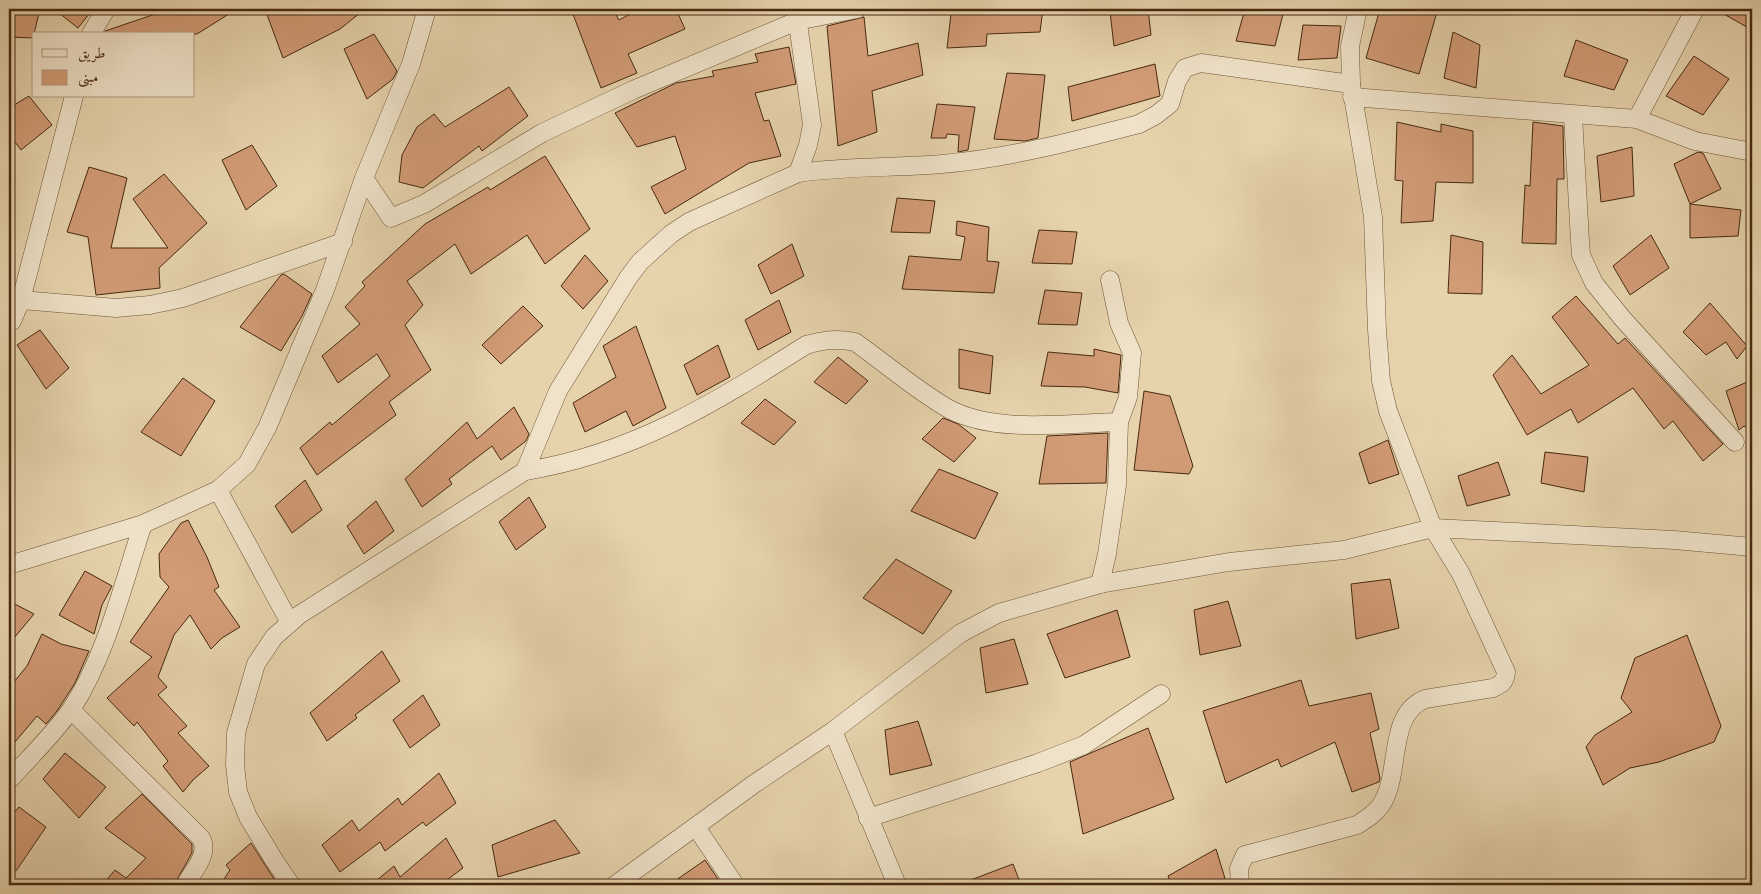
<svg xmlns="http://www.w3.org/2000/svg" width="1761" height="894" viewBox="0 0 1761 894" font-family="'IM FELL Double Pica',Amiri,serif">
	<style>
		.building { fill: #d19b76; stroke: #472910 }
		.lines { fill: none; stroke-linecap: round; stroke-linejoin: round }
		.minor-casing { stroke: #6f5437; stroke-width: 19 }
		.minor { stroke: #efe2c9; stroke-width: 18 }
	</style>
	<rect width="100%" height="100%" fill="#e6d3ac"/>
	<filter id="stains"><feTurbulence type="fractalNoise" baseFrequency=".004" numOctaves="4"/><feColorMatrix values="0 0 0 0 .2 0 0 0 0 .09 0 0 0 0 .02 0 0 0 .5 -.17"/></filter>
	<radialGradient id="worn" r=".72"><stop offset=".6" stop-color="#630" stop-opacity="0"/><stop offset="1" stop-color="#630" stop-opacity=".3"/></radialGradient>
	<!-- building -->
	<g class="building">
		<path d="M9,9H40L33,38L9,37Z"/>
		<path d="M54,9H93L78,28Z"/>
		<path d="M170,9H237L197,34H104L105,31Z"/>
		<path d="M265,9H365L340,29L283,58Z"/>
		<path d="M571,9H613L619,20L640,9H676L685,29L628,54L637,73L601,88Z"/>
		<path d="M1005,9H1043L1040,32L987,34L986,46L947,48L951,14H1004Z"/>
		<path d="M1124,9H1148L1151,35L1114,46L1110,12Z"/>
		<path d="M1245,9L1283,14L1275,46L1236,41Z"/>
		<path d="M1380,9H1425L1437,12L1419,74L1366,58Z"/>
		<path d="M1715,9H1752V30Z"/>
		<path d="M864,17L868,56L918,43L923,75L872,91L877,132L838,146L827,26Z"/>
		<path d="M1303,25L1341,26L1337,58L1298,60Z"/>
		<path d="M1453,32L1480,45L1476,88L1444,78Z"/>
		<path d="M374,34L397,71L393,79L367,99L344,49Z"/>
		<path d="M1576,40L1628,60L1614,90L1564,76Z"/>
		<path d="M789,47L796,84L755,93L764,121L769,120L781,156L749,163L665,214L651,187L686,169L675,136L637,147L615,113L676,83L714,76L712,71L758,62L755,54Z"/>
		<path d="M1694,56L1729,79L1703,115L1666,96Z"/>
		<path d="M1155,64L1160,96L1072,121L1068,87Z"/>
		<path d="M1007,73L1045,75L1038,138L1025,141L994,139Z"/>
		<path d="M509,87L528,116L482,151L479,146L423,188L399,182L402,155L417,127L434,114L445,127Z"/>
		<path d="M29,96L52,125L21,150L9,134V108Z"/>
		<path d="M937,104L975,107L968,150L958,152L959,135L947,134L946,138H931Z"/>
		<path d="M1397,122L1441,132V124L1473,131V183L1436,182L1433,221L1401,223L1403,181L1395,180Z"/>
		<path d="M1533,122L1563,126L1564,179H1557L1556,244L1522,243L1525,185L1530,186Z"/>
		<path d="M252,145L277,186L246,210L222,160Z"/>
		<path d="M1632,147L1634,196L1601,202L1597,156Z"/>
		<path d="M1698,152L1703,153L1721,189L1690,204L1674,164Z"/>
		<path d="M545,156L590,229L545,264L527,235L471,274L455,244L407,281L423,305L405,325L431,370L389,402L396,415L317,475L300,448L330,422L332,425L390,376L377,354L338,383L322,356L360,324L345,307L365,286L362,282L425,224L488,187L490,190Z"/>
		<path d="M89,167L127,178L111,248H168L133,199L164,174L207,223L159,268L160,288L96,295L88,237L67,232Z"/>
		<path d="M897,198L935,201L930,233L891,232Z"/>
		<path d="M1690,204L1741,210L1738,236L1690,238Z"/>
		<path d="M957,221L989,227L987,261L999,262L994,293L902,289L909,256L961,260L965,237L956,235Z"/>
		<path d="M1039,230L1077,232L1072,264L1032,263Z"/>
		<path d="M1451,235L1483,242L1482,294L1448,293Z"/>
		<path d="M1651,235L1669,268L1630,295L1613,266Z"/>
		<path d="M792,244L804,276L771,294L758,265Z"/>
		<path d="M585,255L608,281L583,309L561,286Z"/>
		<path d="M284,274L312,294L302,316L281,351L240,327L281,275Z"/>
		<path d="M1045,290L1082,293L1077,325L1038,324Z"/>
		<path d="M1576,296L1618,344L1625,338L1723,444L1703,461L1673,421L1664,429L1633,388L1578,423L1571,409L1527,435L1493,375L1512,355L1541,394L1589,365L1552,317Z"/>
		<path d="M779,300L791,332L758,350L745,320Z"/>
		<path d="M1710,303L1747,346L1737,359L1726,342L1706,355L1683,332Z"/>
		<path d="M523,306L543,326L501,364L482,345Z"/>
		<path d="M636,326L666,408L633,426L626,411L585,432L573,403L616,377L603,346Z"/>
		<path d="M40,330L69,368L46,389L17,345Z"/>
		<path d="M718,345L730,377L697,395L684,365Z"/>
		<path d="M959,349L993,356L990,394L959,388Z"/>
		<path d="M1094,349L1121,355L1118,393L1085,387L1041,386L1048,352L1094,356Z"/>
		<path d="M838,357L868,381L846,404L814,382Z"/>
		<path d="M183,378L215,401L181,456L141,432Z"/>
		<path d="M1752,380V432L1744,426L1739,430L1726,391Z"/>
		<path d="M1144,391L1170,396L1193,466L1189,474L1134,470Z"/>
		<path d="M765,399L796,422L774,445L741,423Z"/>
		<path d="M514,407L529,434L526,441L501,460L492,446L449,479L452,484L422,507L405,479L467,422L477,439Z"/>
		<path d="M943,418L958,424L976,438L954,462L922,439Z"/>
		<path d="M1108,433L1106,483L1039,484L1047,436Z"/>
		<path d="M1388,440L1399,474L1369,484L1359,453Z"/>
		<path d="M1545,452L1588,457L1584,492L1541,483Z"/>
		<path d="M1498,462L1510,495L1467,506L1458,476Z"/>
		<path d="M939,469L998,493L975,539L911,511Z"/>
		<path d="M305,480L322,510L292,533L275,506Z"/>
		<path d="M529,497L546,527L516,550L499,522Z"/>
		<path d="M376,501L394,531L364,554L347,526Z"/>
		<path d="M188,520L207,557L219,587L214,590L240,627L222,638L211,649L190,615L174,635L158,677L167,687L158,695L187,726L178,733L209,766L193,780L183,792L163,766L168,761L137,722L134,726L107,698L152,657L130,642L169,587L160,577L159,554L181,523Z"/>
		<path d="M896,559L952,591L923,634L863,598Z"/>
		<path d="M85,571L112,586L102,605L94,634L59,615Z"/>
		<path d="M1390,579L1399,628L1356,639L1351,584Z"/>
		<path d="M9,601L34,614L9,644Z"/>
		<path d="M1228,601L1241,646L1200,655L1194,610Z"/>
		<path d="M1117,610L1130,657L1065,678L1047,634Z"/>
		<path d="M42,634L61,644L89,651L75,683L57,711L46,724L37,716L9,749V688L27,666Z"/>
		<path d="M1687,635L1721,726L1714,742L1659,762L1630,768L1603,785L1586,747L1595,735L1632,712L1621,698L1635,658Z"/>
		<path d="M1014,639L1028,684L986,693L980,648Z"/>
		<path d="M382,651L400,681L355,715L357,718L327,741L310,713Z"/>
		<path d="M1301,680L1309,706L1371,693L1379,729L1370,733L1380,778L1379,782L1352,792L1335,742L1281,767L1278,759L1226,783L1203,711Z"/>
		<path d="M423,695L440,725L410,748L393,720Z"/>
		<path d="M918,721L932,765L890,775L885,730Z"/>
		<path d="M1148,728L1174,799L1083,834L1070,762Z"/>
		<path d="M65,753L106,787L79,818L43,779Z"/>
		<path d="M439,773L456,803L426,826L423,822L385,851L380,842L340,872L322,845L352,820L359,831L398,798L402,805Z"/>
		<path d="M142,794L192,844V853L174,885H102L115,870L126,878L146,858L105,828Z"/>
		<path d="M19,807L46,827L16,871L9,865V818Z"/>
		<path d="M555,820L580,853L498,877L492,845Z"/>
		<path d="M446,838L463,868L440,885H371L394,866L400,877Z"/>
		<path d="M251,843L278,885H220L230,870L226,865Z"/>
		<path d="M1216,849L1227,885H1171L1168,876Z"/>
		<path d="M705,860L722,885H669Z"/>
		<path d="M1013,864L1021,885H961L960,884Z"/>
	</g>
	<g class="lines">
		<!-- minor casing -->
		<g class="minor-casing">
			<g id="minor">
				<path d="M91,34L106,9"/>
				<path d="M1352,97L1637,119L1695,141L1752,152"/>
				<path d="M1573,116L1580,241L1581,255L1594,283L1622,318L1735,442"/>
				<path d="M1637,119L1695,9"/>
				<path d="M798,173C846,166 894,168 942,164C1010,158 1074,141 1139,124L1156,115L1170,104L1177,81L1185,68L1201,63L1351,84"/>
				<path d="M364,178L391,218L424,204L542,133L633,90L797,21L857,9"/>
				<path d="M21,300L116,308L150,305L183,298L343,242"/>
				<path d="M9,323L12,321L21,300L74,96"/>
				<path d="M525,471C633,454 716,402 806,345C824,340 837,338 855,342C885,363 917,391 949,409C996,434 1067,423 1119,422"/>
				<path d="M218,490L290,623"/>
				<path d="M9,565L143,524L218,490L247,464L267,428L325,290L364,178L411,64L427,9"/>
				<path d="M1100,584L1107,554L1117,485L1119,422L1128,397L1132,353L1119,323L1110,280"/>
				<path d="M71,710L201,838C210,854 193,871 185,885"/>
				<path d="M833,731L897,885"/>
				<path d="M9,780C30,757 54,734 72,708C106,656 123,584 143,524"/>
				<path d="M868,818L1038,763L1084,745L1161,694"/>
				<path d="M696,827L735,885"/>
				<path d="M291,885L274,860L248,817L238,792L235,765L236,733L256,664L274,637L299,615L525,471L558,391L628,278L640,262L671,234L689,222L798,173L808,145L812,125L796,9"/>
				<path d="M615,885L754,784L833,731L961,633L999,613L1100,584L1229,562L1344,550L1433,528L1674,540L1752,547"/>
				<path d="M1240,885L1239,868L1245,855L1357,825C1366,819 1375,814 1381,805C1402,774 1386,715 1425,699L1493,688C1502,684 1505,682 1506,672L1461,574L1433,528L1388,411L1381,381L1377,330L1373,217L1351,84L1350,46L1358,9"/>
			</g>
		</g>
		<!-- minor -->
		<use href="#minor" class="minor"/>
	</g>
	<!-- margin -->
	<rect width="1761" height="894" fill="none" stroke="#e6d3ac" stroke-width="30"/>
	<rect x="10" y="10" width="1741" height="874" fill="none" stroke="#472910" stroke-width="2.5"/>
	<rect x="15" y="15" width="1731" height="864" fill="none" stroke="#472910"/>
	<!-- legend -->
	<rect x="32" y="32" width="162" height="65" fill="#efe2c9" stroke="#ac987f"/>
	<rect x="42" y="49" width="25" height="8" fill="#efe2c9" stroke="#ac987f"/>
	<text x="78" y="58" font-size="15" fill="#472910">طريق</text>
	<rect x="42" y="70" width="25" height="15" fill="#d19b76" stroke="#ac987f"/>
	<text x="78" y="82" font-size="15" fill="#472910">مبنى</text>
	<rect width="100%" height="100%" filter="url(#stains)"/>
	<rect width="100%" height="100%" fill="url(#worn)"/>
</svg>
